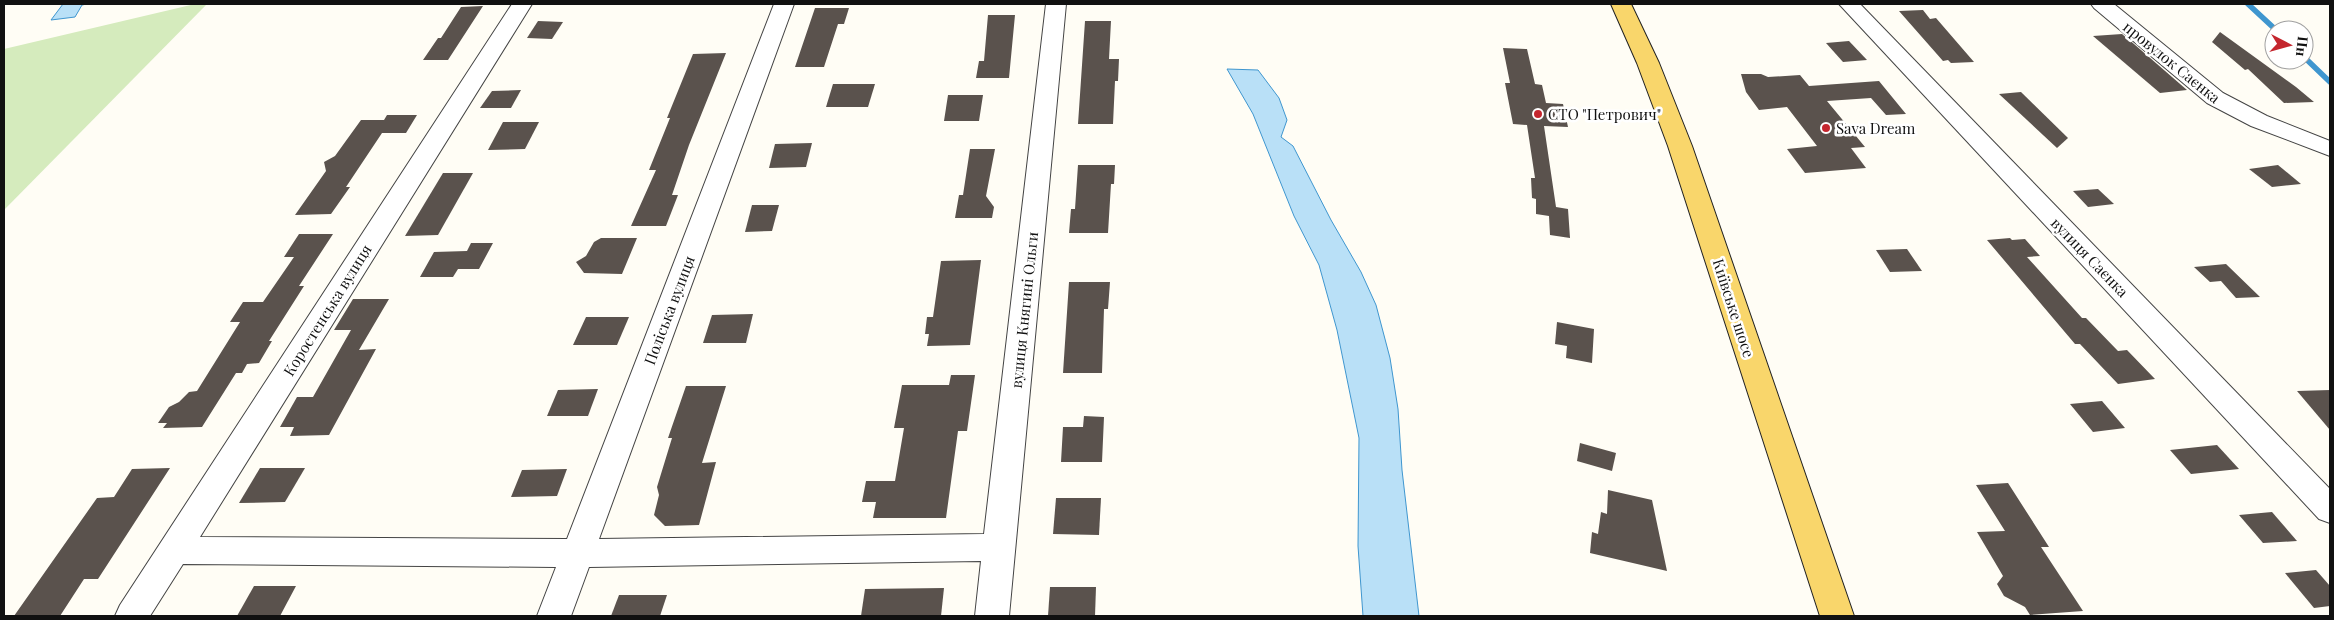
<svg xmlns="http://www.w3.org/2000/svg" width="2334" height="620" viewBox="0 0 2334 620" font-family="'Playfair Display',serif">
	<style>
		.green { fill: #d5ebbd }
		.water { fill: #b9e0f7; stroke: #3f96cf }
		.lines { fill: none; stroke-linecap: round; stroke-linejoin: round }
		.stream { stroke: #3f96cf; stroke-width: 5.5 }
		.building { fill: #5a524d }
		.minor-casing { stroke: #444; stroke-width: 2 }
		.major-casing { stroke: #222; stroke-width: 2 }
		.minor { fill: #fff; fill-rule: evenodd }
		.major { fill: #f9d66b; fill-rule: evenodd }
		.poi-dot { fill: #c4262e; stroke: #fff; stroke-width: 2 }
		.labels { text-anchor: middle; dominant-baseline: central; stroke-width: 5; stroke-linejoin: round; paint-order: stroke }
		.street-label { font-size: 15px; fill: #111; stroke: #fff }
		.poi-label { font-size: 15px; fill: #111; stroke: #fff; text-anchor: start }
	</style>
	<rect width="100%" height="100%" fill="#fffdf5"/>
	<!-- green -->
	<path class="green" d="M195,4H207L4,210V49Z"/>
	<!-- water -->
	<g class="water">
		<path d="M63,4H87L82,5L75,17L51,20Z"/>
		<path d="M1227,69L1258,70L1279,98L1287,120L1281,137L1293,146L1331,220L1361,272L1376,305L1390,358L1398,409L1402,470L1419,616H1363L1358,546L1359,438L1337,330L1319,265L1294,216L1253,114Z"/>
	</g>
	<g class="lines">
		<!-- stream -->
		<g class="stream">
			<path d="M2248,4L2276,30"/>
			<path d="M2304,57L2330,82"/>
		</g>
	</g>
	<!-- building -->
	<g class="building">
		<path d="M483,6L448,60H423L438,38H441L461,7Z"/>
		<path d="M815,8H849L844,24H838L824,67H795Z"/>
		<path d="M1923,10L1930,19L1936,18L1974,62L1951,63L1948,60L1943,61L1899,11Z"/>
		<path d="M988,15H1015L1009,78H976L979,61H984Z"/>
		<path d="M538,21L563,22L552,39L527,38Z"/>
		<path d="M1085,21H1111L1109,59H1119L1118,81H1115L1113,124H1078Z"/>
		<path d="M2220,32L2296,87L2314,102L2284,103L2248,69L2245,70L2212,42Z"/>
		<path d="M2122,34L2134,44L2187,90L2160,93L2093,36Z"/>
		<path d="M1849,41L1867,60L1843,62L1826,43Z"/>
		<path d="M1503,48L1527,49L1535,84L1542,85L1546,103L1563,104L1568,127L1544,126L1556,207L1568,209L1570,238L1550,235L1549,216L1536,214V199L1532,198L1531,178H1535L1527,125L1513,124L1505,83H1510Z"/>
		<path d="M726,53L689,145L672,195H678L666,226H631L656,170H649L670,118H667L693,54Z"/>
		<path d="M1741,74H1761L1768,77L1800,75L1809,86L1879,81L1906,114L1886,115L1871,98L1827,101L1865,147L1851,148L1866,168L1805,173L1787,149L1817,146L1787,107L1759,110L1746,92Z"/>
		<path d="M833,84H875L868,107H826Z"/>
		<path d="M521,90L511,108H480L492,91Z"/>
		<path d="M2021,92L2068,138L2057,148L1999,94Z"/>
		<path d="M948,95H983L979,121H944Z"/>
		<path d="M387,115H417L406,133H382L346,187H350L331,214L295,215L326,171L324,162L335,156L361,120H384Z"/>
		<path d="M503,122H539L525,149L488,150Z"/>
		<path d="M812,143L806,167L769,168L775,144Z"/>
		<path d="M970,149H995L986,196L994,207L992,218H955L959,195H963Z"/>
		<path d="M1078,165H1115L1114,184H1111L1108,233H1069L1071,209H1075Z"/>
		<path d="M2278,165L2301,184L2272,187L2249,169Z"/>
		<path d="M443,173H473L438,235L405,236Z"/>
		<path d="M2098,189L2114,204L2088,207L2073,191Z"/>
		<path d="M752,205H779L772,231L745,232Z"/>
		<path d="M299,234H333L299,286H304L269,341H272L259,363L247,364L242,373H236L202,427L163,428L167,423H158L169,407L179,402L189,392L197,391L240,322H230L243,302H263L294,257H284Z"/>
		<path d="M601,238H637L622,274L584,273L576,262L586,256L594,242Z"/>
		<path d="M2010,238L2012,240L2025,239L2040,256L2027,257L2082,318H2086L2118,351L2127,350L2155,379L2118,384L2080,344H2075L1987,240Z"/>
		<path d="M471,243H493L479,269H458L453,277H420L434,252L467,251Z"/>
		<path d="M1907,249L1922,271L1890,272L1876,250Z"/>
		<path d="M981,260L970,345L927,346L929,334H925L927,317H933L941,261Z"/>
		<path d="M2226,264L2260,297L2236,298L2221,281L2210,282L2194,267Z"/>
		<path d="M1069,282H1110L1108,309H1104L1102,373H1063Z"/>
		<path d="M353,299H389L359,350L376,349L329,435L290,436L294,427H280L297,397H313L351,330H334Z"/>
		<path d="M753,314L746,343H703L712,315Z"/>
		<path d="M586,317H629L617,345H573Z"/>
		<path d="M1557,322L1594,329L1592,363L1566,358L1567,346L1555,344Z"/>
		<path d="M951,375H975L967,431H958L946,518H873L876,502H862L866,481H895L904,428H894L902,385H949Z"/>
		<path d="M686,386H726L702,463L716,462L699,525L665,526L654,515L659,495L657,487L672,438H668Z"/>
		<path d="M598,389L588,416H547L558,390Z"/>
		<path d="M2330,390V430L2297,391Z"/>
		<path d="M2102,401L2125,428L2093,432L2070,404Z"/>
		<path d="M1084,416L1104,417L1102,462H1061L1063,427H1083Z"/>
		<path d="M1580,443L1616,453L1612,471L1577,461Z"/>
		<path d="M2217,445L2239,469L2191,474L2170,450Z"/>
		<path d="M170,468L98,579H84L60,616H14L97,498L114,497L132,469Z"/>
		<path d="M260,468H305L285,502L239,503Z"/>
		<path d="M567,469L557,496L511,497L522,470Z"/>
		<path d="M2008,483L2049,547H2041L2083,611L2030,615L2025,607L2004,596L1997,584L2003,576L1977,532L2005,531L1976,485Z"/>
		<path d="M1608,490L1652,500L1667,571L1590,553L1592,532L1598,534L1601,512L1607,514Z"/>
		<path d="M1056,498H1101L1099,535L1053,534Z"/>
		<path d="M2272,512L2297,541L2263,543L2239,515Z"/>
		<path d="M2316,570L2330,586V606L2314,608L2285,573Z"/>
		<path d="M254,586H296L280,616H237Z"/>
		<path d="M1050,587H1096L1095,616H1048Z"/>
		<path d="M944,588L941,616H861L865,589Z"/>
		<path d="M619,595H667L660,616H611Z"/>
	</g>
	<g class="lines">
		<!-- minor casing -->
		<g class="minor-casing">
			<g id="minor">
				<path d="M512,4H532L200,537L567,539L774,4H794L599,539L984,534L1046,4H1066L1009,616H975L981,561L589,567L571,616H537L556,567L183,564L150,616H115L120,605Z"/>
				<path d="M1839,4H1860L2330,489V523L2319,519Z"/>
				<path d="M2091,4H2114L2223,93L2267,116L2330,141V156L2251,126L2207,103L2094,8Z"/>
			</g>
		</g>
		<!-- major casing -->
		<g class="major-casing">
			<path id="major" d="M1611,4H1631L1659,63L1692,146L1854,616H1820L1668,146L1637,63Z"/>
		</g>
		<!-- minor -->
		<use href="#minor" class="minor"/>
		<!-- major -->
		<use href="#major" class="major"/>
	</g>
	<!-- markers -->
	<g class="poi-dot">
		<circle cx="1538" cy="114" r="5"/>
		<circle cx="1826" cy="128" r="5"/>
	</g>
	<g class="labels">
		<!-- street labels -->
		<g class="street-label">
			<text transform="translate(2172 62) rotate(39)">провулок Саєнка</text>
			<text transform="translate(2090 257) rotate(46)">вулиця Саєнка</text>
			<text transform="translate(1734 308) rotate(72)">Київське шосе</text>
			<text transform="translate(327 310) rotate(-58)">Коростенська вулиця</text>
			<text transform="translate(669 310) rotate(-69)">Поліська вулиця</text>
			<text transform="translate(1024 310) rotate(-84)">вулиця Княгині Ольги</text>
		</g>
		<!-- poi labels -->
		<g class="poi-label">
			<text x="1548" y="114">СТО "Петрович"</text>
			<text x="1836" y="128">Sava Dream</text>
		</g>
	</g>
	<!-- border -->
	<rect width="2334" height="620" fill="none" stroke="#111111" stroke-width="10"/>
	<!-- north arrow -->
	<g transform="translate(2289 45) rotate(96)"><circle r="24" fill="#ffffff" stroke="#a0a0a0"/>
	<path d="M0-4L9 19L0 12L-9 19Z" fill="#c4262e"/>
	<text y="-8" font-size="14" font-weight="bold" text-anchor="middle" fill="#111111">Пн</text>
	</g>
</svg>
